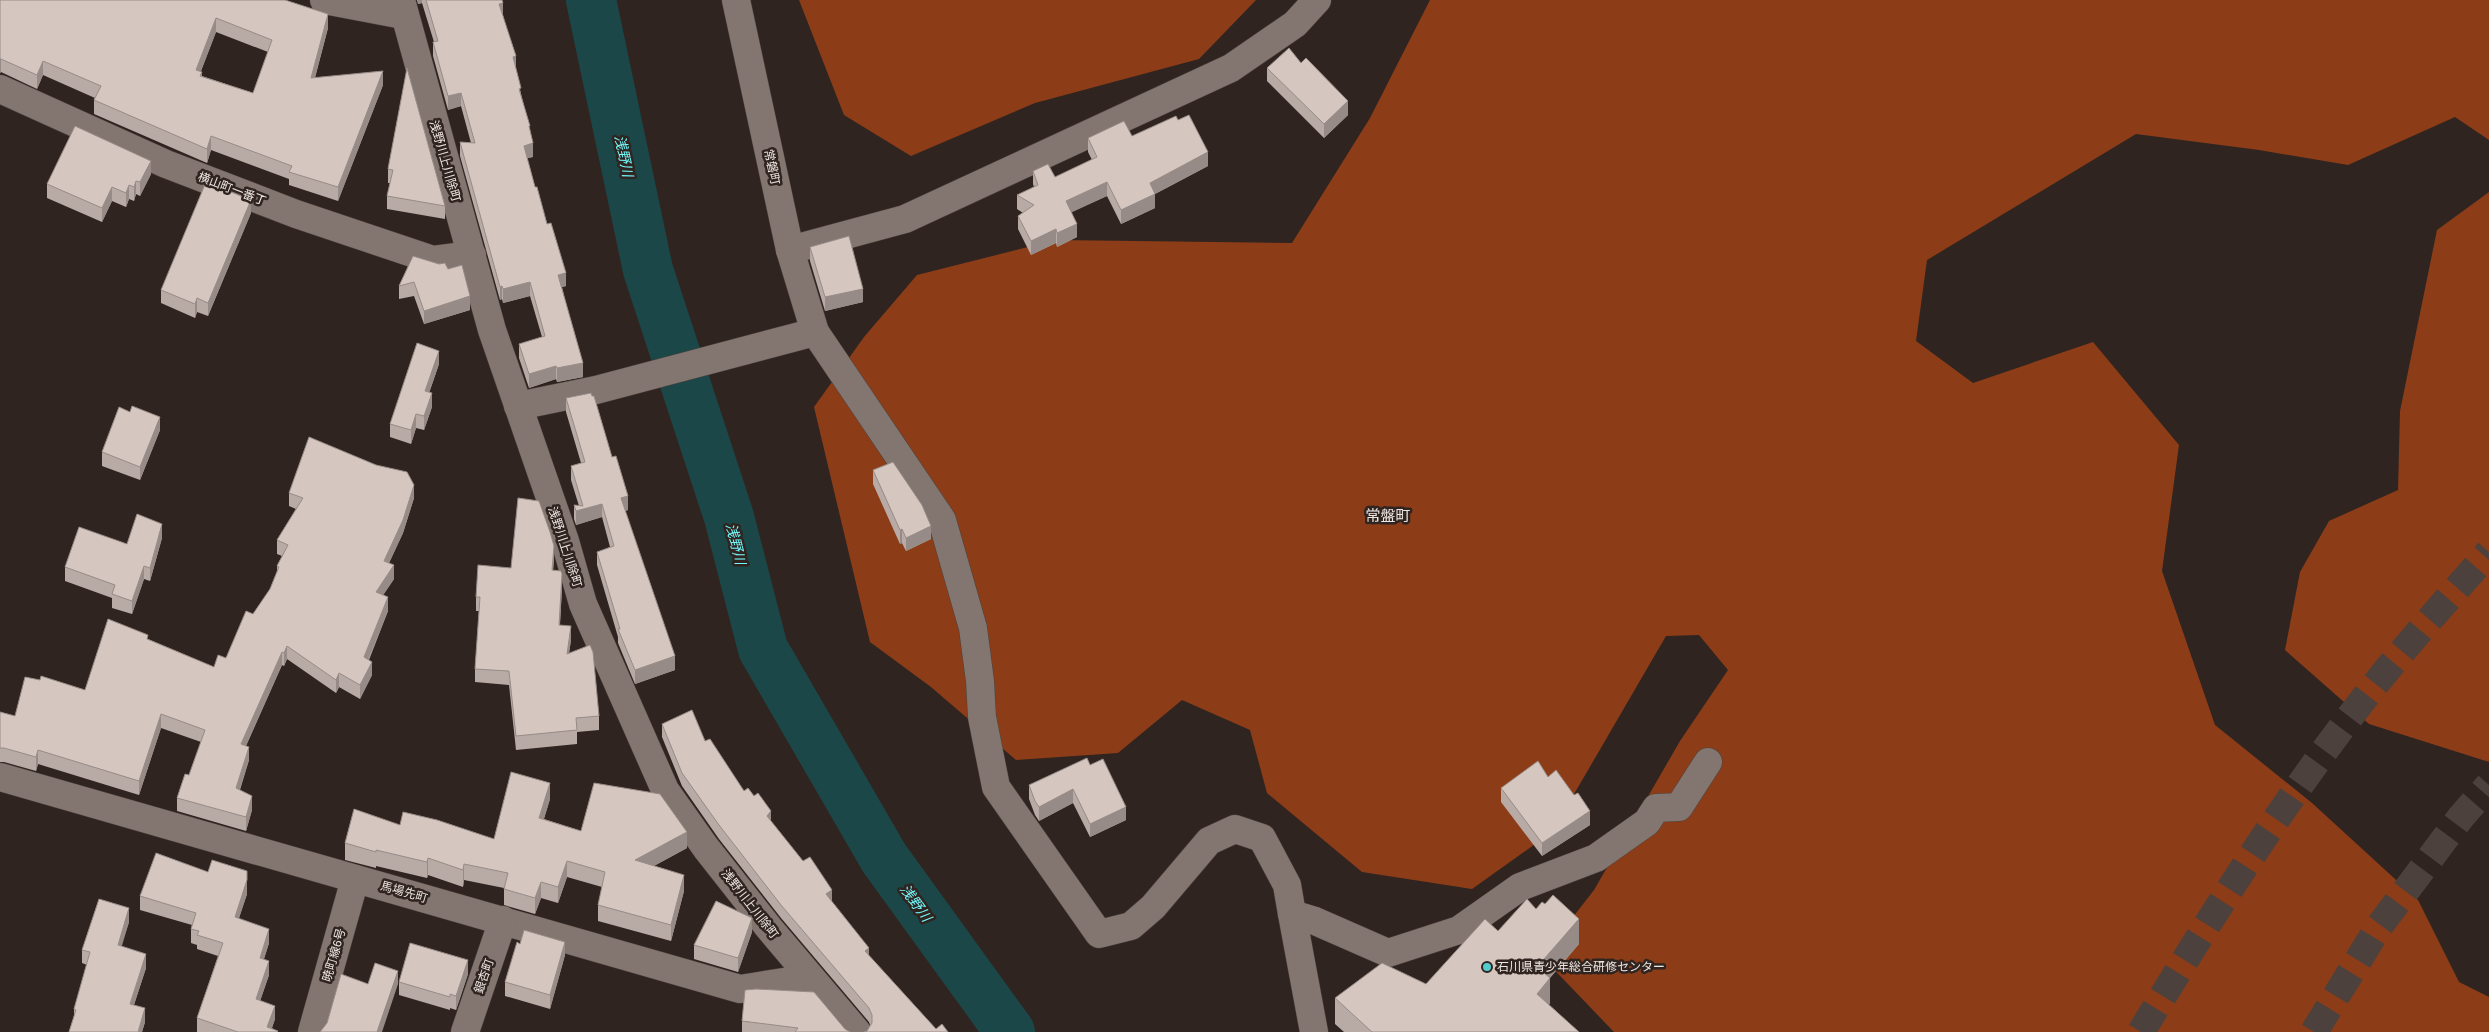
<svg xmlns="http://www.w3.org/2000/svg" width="2489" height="1032" viewBox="0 0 2489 1032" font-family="Arial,'Noto Sans JP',sans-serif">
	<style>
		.forest { fill: #8c3d18 }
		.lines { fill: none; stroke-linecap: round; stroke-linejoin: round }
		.river { stroke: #1c4748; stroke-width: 50 }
		.highway-tunnel { stroke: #4c413d; stroke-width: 28; stroke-dasharray: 28 14; stroke-linecap: butt }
		.minor-casing { stroke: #4b423d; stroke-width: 29 }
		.minor { stroke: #83756f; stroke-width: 28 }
		.wall { fill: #b8aaa5; fill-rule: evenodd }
		.shaded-wall { fill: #968b86 }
		.building { fill: #d6c6c0; stroke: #968b86; fill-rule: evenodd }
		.poi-dot { fill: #52cdcf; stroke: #302420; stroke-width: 2 }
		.labels { text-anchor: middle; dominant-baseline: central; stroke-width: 5; stroke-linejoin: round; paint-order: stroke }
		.street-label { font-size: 12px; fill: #eee6e2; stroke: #302420 }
		.poi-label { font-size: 12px; fill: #eee6e2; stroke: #302420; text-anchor: start }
		.water-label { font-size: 14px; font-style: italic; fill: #71f9fb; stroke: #302420 }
		.quarter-label { font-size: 15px; fill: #eee6e2; stroke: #302420 }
	</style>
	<rect width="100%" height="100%" fill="#302420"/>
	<!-- forest -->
	<g class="forest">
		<path d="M799,0H1256L1199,59L1035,103L911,156L844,115Z"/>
		<path d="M1430,0H2489V140L2455,117L2348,165L2259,150L2136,134L1927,260L1916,341L1973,383L2093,342L2179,445L2162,571L2215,725L2312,803L2418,900L2459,982L2489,997V1032H1614L1542,957L1594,890L1680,741L1728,670L1699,635L1666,636L1552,832L1472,889L1362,872L1267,793L1250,730L1182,700L1118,753L1016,760L931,687L870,642L814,407L864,337L917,275L1056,240L1292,243L1370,118Z"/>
		<path d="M2489,192V762L2369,724L2285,650L2300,572L2329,521L2398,490L2400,411L2437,230Z"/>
	</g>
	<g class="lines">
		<!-- river -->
		<path class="river" d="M591,0L648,270L729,517L763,649L884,858L1010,1032"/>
		<!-- highway-tunnel -->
		<g class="highway-tunnel">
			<path d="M2141,1032C2209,920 2279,808 2359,705C2400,652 2445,602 2489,552"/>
			<path d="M2314,1032L2378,928L2461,817L2489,785"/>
		</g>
		<!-- minor casing -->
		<g class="minor-casing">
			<g id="minor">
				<path d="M324,0L403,15"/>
				<path d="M401,0L492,330L565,541L583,604L665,790L706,848L769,928L857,1032"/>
				<path d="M736,0L790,250L815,332L942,520L973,628L980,681L982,717L996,787L1099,934L1131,926L1153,907L1209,841L1235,829L1262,838L1287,885L1292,914L1315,921L1388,953L1459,930L1520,887L1596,858L1647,822L1656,808L1679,807L1708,762"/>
				<path d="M0,89L166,164L296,214L433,260L472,255"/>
				<path d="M790,250L905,219L1231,68L1295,24L1317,0"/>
				<path d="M518,406L596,390L815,332"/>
				<path d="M0,777L740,989L809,978"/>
				<path d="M1292,914L1314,1032"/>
				<path d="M312,1032L355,879"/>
				<path d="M465,1032L503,920"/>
			</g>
		</g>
		<!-- minor -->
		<use href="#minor" class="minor"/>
	</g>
	<!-- wall -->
	<g class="wall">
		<path d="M0,0L328,28L315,78L383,85L338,201L289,185V179L211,150L207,163L94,114V100L95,98L43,75L37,89L1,72L0,73ZM216,32L268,52L253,93L202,76L201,71Z"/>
		<path d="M417,0H502L503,15L516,69L521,94L530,132L533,157L527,158L535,187L566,286L562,287L583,377L557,382L556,379L529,388L519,358V344L542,337L530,296L503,303L502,299L500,300L460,156V142L471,143L461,106L448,110L433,56V42H434L422,3L418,4Z"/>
		<path d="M1301,63L1348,115L1324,138L1267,81V68Z"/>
		<path d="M407,68L445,206V219L387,209V196L390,183H388V169Z"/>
		<path d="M1132,136L1208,166L1155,194V208L1121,224L1107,196L1071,212L1077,237L1057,247L1056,243L1031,255L1018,229V216L1023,213L1017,209V195L1034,187L1033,184V171L1055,177L1092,160L1088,152V138Z"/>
		<path d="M151,174L140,196L136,194L134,201L129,199L126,207L112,201L102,222L47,198V184Z"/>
		<path d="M251,213L208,316L197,312L195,318L161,303V290Z"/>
		<path d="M810,247L863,302L825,311L810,261Z"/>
		<path d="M448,269L470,310L424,324L414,296L399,299V286Z"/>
		<path d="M439,364L429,393L432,407L424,430L416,428L411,444L390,437V424Z"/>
		<path d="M566,398L628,510L625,511L675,670L635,684L618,643V637L597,565V552L610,547L602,517L576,525L574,519V505L579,506L571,480V466L581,463L566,412Z"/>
		<path d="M130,412L160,430L140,480L102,466V452Z"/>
		<path d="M873,470L931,539L906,551L902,543L900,544L873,484Z"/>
		<path d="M289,493L414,498L403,533L389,563L394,579L383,595L388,611L369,660L372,675L360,699L339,687L336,693L287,659L284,666L282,665L246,746L249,760L240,790L252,810L246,831L177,811V798L189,775L201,742L161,728L139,795L38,764L36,771L4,762H0V712L15,716L40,680L85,690L148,639L214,667L226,658L253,614L270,589L277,571V566L282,556L277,554V540L296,509L289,506Z"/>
		<path d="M162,538L150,581L144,579L132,614L112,608V598L65,581V567L127,544Z"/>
		<path d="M554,559L553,570L562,588L560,625L571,640L569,653L599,716V730L577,732V744L516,750L509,685L475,682V669L479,611H476V597L511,568Z"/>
		<path d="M662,724L705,741L744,791L771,822L832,902L869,956L936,1029L948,1032L867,1031L870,1025L869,1022L781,918L719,839L682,786L662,737Z"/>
		<path d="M1090,765L1126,820L1090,837L1073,803L1039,821L1035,815L1029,799V785Z"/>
		<path d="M1548,777L1590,825L1542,856L1501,802V788Z"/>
		<path d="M550,799L544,819L581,831L687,848L654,866L684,891L671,941L598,921V905L602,887L567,877L558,903L541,898L535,914L504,905V888L464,880L463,887L428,875L427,878L376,866V868L345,860V843L400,825L494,839Z"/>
		<path d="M247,894L239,918L269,943L264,959L269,975L260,1001L275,1019L272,1028L278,1032H197V1018L218,956L197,949V945L191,943V929L192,925L140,910V896Z"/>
		<path d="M1536,909L1579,944L1550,978V1003L1549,1005L1579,1032H1344L1335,1024V998L1426,984L1498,931Z"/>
		<path d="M129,922L121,946L146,968L134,1005L145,1022L142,1032H69L74,1016V1009L87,965L82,963V950Z"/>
		<path d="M752,932L738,972L694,959V945Z"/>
		<path d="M565,955L550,1009L505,996V982Z"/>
		<path d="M468,974L456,1010L450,1008V1010L399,995V982Z"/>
		<path d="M742,1021L845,1029L850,1032H742Z"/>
	</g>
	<!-- shaded-wall -->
	<g class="shaded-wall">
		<path d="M418,0H422V3L418,4Z"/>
		<path d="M503,3V16L499,4Z"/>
		<path d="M328,14V28L311,92V78Z"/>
		<path d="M216,18V32L196,84V70Z"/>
		<path d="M516,56V70L513,57Z"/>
		<path d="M0,59H1V72L0,73Z"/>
		<path d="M43,61V75L37,89V75Z"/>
		<path d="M383,71V85L338,201V187Z"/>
		<path d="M461,93V106L448,110V96Z"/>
		<path d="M1348,101V115L1324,138V124Z"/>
		<path d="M211,136V150L207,163V149Z"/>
		<path d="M533,143V157L524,159V146Z"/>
		<path d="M1208,152V166L1155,194V208L1121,224V210L1150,183Z"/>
		<path d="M151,161V174L140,196V182Z"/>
		<path d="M136,181V194L134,201V187Z"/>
		<path d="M1107,182V196L1066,215V201Z"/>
		<path d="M129,185V199L126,207V193Z"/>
		<path d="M112,187V201L102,222V208Z"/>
		<path d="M251,200V213L208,316V303Z"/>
		<path d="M1077,224V237L1057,247V233Z"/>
		<path d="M1056,229V243L1031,255V241Z"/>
		<path d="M566,273V286L558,288V275Z"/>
		<path d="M530,282V296L503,303V289Z"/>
		<path d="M502,286V299L500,300V287Z"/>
		<path d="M863,289V302L825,311V297Z"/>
		<path d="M470,296V310L424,324V311Z"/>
		<path d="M197,298V312L195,318V304Z"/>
		<path d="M439,351V364L425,405V391Z"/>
		<path d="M583,363V377L557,382V368Z"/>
		<path d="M556,366V379L529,388V374Z"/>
		<path d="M432,393V407L424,430V416Z"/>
		<path d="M416,414V428L411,444V430Z"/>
		<path d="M160,417V430L140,480V467Z"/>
		<path d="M414,485V498L403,533L384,574V561Z"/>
		<path d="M628,496V510L621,512V498Z"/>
		<path d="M602,504V517L576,525V511Z"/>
		<path d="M162,524V538L150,581V568Z"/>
		<path d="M931,526V539L906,551V538Z"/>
		<path d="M902,529V543L900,544V530Z"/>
		<path d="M554,546V559L552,584V570Z"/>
		<path d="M394,565V579L376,606V592Z"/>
		<path d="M144,566V579L132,614V601Z"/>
		<path d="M562,574V588L559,639V625Z"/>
		<path d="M388,597V611L364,670V657Z"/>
		<path d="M571,626V640L567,667V654Z"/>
		<path d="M287,646V659L284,666V653Z"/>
		<path d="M282,652V665L241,757V744Z"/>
		<path d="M675,656V670L635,684V670Z"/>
		<path d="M372,662V675L360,699V685Z"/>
		<path d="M339,673V687L336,693V680Z"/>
		<path d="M161,714V728L139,795V781Z"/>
		<path d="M249,747V760L236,801V788Z"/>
		<path d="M38,750V764L36,771V757Z"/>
		<path d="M550,783V799L539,834V818Z"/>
		<path d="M1073,789V803L1039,821V807Z"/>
		<path d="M252,796V810L246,831V817Z"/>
		<path d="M1126,807V820L1090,837V824Z"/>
		<path d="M771,811V825L767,816Z"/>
		<path d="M1590,811V825L1542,856V843Z"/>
		<path d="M687,832V848L635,876V860Z"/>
		<path d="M428,858V875L427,878V862Z"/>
		<path d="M567,861V877L558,903V887Z"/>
		<path d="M464,864V880L463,887V870Z"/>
		<path d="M684,875V891L671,941V925Z"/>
		<path d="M247,880V894L235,930V917Z"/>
		<path d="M541,882V898L535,914V898Z"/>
		<path d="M832,890V903L826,894Z"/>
		<path d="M129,908V922L118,959V945Z"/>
		<path d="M752,918V932L738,972V958Z"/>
		<path d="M1579,919V944L1537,992V967Z"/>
		<path d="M269,929V943L260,971V958Z"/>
		<path d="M565,942V955L550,1009V995Z"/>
		<path d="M869,948V961L865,951Z"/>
		<path d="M146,954V968L130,1017V1004Z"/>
		<path d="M468,960V974L456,1010V996Z"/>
		<path d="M269,961V975L256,1013V999Z"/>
		<path d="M398,971V984L382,1032H377Z"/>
		<path d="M1550,978V1003L1537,1019V994Z"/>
		<path d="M275,1006V1019L270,1032L267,1027Z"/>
		<path d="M145,1008V1022L142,1032H138Z"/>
	</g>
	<!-- building -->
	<g class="building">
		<path d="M0,0H285L328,14L311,78L383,71L338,187L289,172L292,166L211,136L207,149L94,100L101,86L43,61L37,75L1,59H0ZM216,18L272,40L253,93L200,76L202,72L196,70Z"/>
		<path d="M426,0H502L503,3L499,4L516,56L513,57L521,88L519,89L530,126H529L533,143L524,146L535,187H537L547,224L551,223L566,273L558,275L583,363L557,368L556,366L529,374L519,344L545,336L530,282L503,289L502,286L500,287L460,142L475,143L461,93L448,96L433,42L438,41Z"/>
		<path d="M1289,48L1301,63L1306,58L1348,101L1324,124L1267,68Z"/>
		<path d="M407,68L445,206L387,196L393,170L388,169Z"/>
		<path d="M1189,115L1208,152L1150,183L1155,194L1121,210L1107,182L1066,201L1077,224L1057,233L1056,229L1031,241L1018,216L1034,205L1017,195L1038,185L1033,171L1048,164L1055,177L1097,157L1088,138L1124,121L1132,136L1176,116L1178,120Z"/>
		<path d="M75,126L151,161L140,182L136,181L134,187L129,185L126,193L112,187L102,208L47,184Z"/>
		<path d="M206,182L251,200L208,303L197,298L195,304L161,290Z"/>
		<path d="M849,236L863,289L825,297L810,247Z"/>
		<path d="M413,256L439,264L445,263L448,269L462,265L470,296L424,311L414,282L399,286Z"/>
		<path d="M417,343L439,351L425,391L432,393L424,416L416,414L411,430L390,424Z"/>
		<path d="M591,393L592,396H594L612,457L616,456L628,496L621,498L675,656L635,670L618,629H620L597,552L614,546L602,504L576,511L574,505L583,506L571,466L585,462L566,398Z"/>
		<path d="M132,406L160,417L140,467L102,452L119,407L130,412Z"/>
		<path d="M309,437L376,465L407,472L414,485L403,520L384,561L394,565L376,592L388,597L364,657L372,662L360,685L339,673L336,680L287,646L284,653L282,652L241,744L249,747L236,788L252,796L246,817L177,798L185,774L189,775L205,730L161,714L139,781L38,750L36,757L4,748H0V712L15,716L25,677L40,680L41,676L85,690L108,619L148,635L147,639L214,667L218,655L226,658L246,611L253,614L270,589L279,567L277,566L288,545L277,540L303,498L289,493Z"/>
		<path d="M893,462L922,505L931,526L906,538L902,529L900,530L873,470Z"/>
		<path d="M518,498L539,501L550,532L554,546L552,570L561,571L562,574L559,625L571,626L567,654L590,645L593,652L599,716L576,718L577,730L516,736L509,671L475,669L480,597H476L478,565L511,568Z"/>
		<path d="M137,514L162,524L150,568L144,566L132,601L112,594L115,585L65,567L79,527L127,544Z"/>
		<path d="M692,710L705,741L710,739L744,791L748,788L754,796L758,793L771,811L767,816L803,861L810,857L832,890L826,894L869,948L865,951L936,1029L942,1024L948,1032H864L867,1031L872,1023V1015L869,1008L781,905L719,825L682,773L662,724Z"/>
		<path d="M1087,758L1090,765L1103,759L1126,807L1090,824L1073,789L1039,807L1035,801L1029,785Z"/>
		<path d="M1538,761L1548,777L1556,770L1574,795L1578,793L1590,811L1542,843L1501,788Z"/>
		<path d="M511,772L550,783L539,818L581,831L594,783L660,794L687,832L635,860L684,875L671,925L598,905L605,872L567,861L558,887L541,882L535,898L504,889L508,873L464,864L463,870L428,858L427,862L376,850V852L345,843L354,809L400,825L403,812L437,820L494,839Z"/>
		<path d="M156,853L208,872L212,860L247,871V880L235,917L269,929L260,958L269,961L256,999L275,1006L267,1027L278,1031L277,1032H238L197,1018L223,943L197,935L199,931L191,929L196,913L140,896Z"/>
		<path d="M1553,895L1579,919L1537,967L1550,978L1537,994L1579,1032H1372L1335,998L1382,963L1426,984L1485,919L1498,931L1527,899L1536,909L1542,902L1545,904Z"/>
		<path d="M99,899L129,908L118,945L146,954L130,1004L145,1008L138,1032H69L76,1010L74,1009L90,952L82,950Z"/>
		<path d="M716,901L752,918L738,958L694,945Z"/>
		<path d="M524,930L565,942L550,995L505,982L517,942L520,944Z"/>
		<path d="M410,943L468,960L456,996L450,994V997L399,982Z"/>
		<path d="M375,963L398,971L377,1032H320L327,1023L341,974L368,984Z"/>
		<path d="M756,989L814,992L845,1029L850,1032H795L798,1028L742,1021L745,990Z"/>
	</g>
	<!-- markers -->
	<circle class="poi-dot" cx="1487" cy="967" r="5"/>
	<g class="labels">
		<!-- street labels -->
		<g class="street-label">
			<text transform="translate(445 161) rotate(74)">浅野川上川除町</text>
			<text transform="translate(772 167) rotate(78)">常磐町</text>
			<text transform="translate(232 189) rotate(21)">横山町一番丁</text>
			<text transform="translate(565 547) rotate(72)">浅野川上川除町</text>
			<text transform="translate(404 892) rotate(16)">馬場先町</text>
			<text transform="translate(750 904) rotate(52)">浅野川上川除町</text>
			<text transform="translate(334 955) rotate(-74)">暁町線6号</text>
			<text transform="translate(484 976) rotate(-71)">銀杏町</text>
		</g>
		<!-- poi labels -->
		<g class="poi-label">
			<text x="1497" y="967">石川県青少年総合研修センター</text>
		</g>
		<!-- water labels -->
		<g class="water-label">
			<text transform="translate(624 156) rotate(78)">浅野川</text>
			<text transform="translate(736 544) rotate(76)">浅野川</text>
			<text transform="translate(916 903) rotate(54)">浅野川</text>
		</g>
		<!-- quarter labels -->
		<g class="quarter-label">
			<text x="1388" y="515">常盤町</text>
		</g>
	</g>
</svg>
